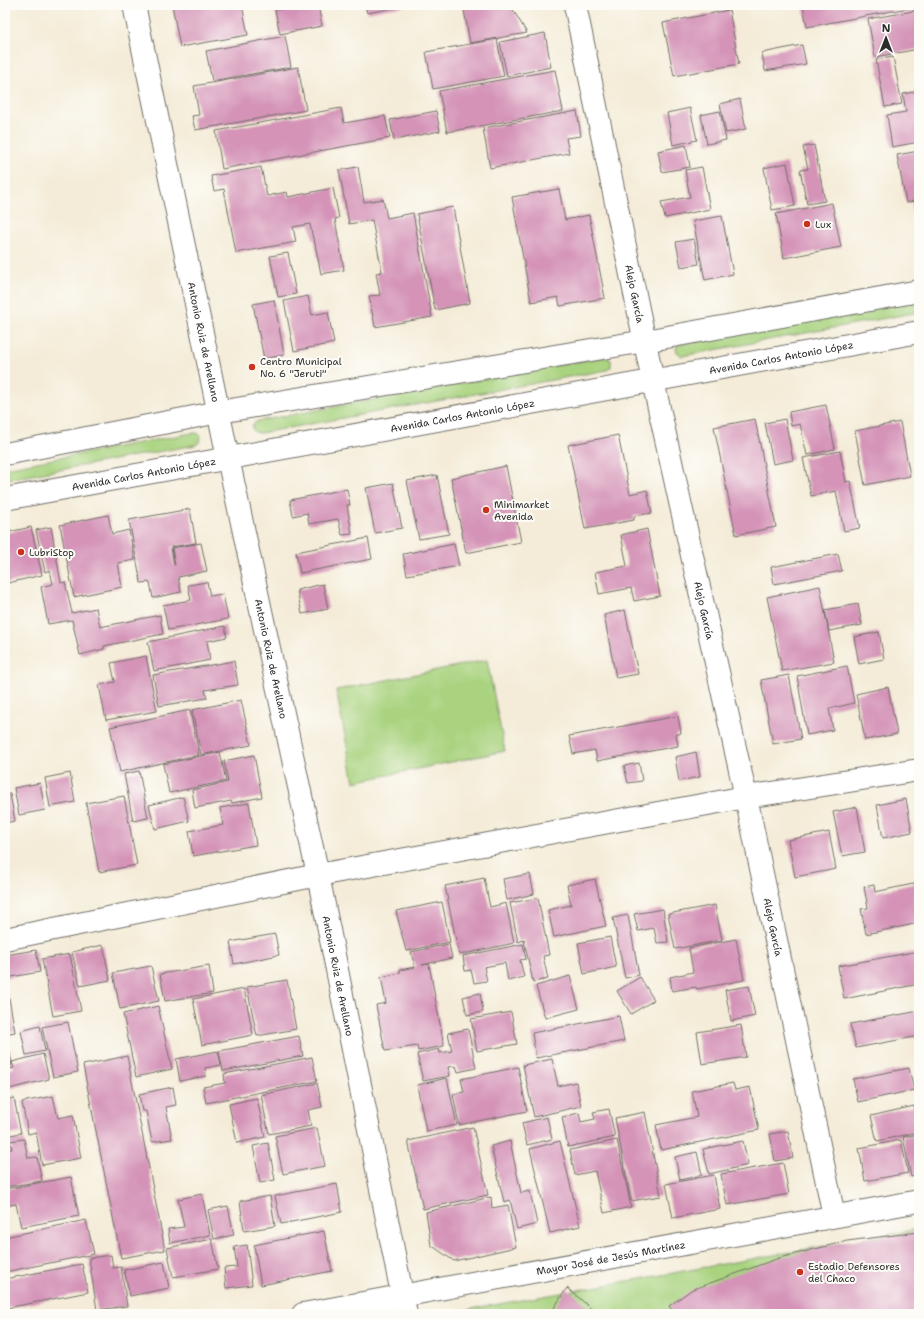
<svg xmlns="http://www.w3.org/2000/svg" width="924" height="1319" viewBox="0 0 924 1319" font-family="'Shantell Sans',sans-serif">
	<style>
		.green { fill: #a9d37f; stroke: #6a7f55 }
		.building { fill: #d493b7 }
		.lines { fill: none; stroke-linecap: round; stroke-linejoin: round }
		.street-casing { stroke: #716f68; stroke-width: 24 }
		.secondary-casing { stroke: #716f68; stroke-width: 24 }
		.street { stroke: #fff; stroke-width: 22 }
		.secondary { stroke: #fff; stroke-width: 22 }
		.poi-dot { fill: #c8321e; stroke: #fdfcf7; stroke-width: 1.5 }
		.labels { text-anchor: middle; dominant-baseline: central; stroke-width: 4; stroke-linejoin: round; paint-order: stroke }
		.poi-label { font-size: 10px; fill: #2b2b2b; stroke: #fdfcf7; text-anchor: start }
		.street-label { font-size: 10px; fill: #2b2b2b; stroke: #fdfcf7 }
	</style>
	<rect width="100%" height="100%" fill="#fdfcf7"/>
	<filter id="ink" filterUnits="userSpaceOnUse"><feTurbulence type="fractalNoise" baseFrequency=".025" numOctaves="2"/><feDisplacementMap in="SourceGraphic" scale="8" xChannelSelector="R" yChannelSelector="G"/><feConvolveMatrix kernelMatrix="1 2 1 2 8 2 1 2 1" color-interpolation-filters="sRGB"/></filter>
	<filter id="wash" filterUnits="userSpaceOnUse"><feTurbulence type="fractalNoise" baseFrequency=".012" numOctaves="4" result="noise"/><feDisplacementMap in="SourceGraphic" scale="16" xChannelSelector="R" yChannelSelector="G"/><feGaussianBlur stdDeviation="0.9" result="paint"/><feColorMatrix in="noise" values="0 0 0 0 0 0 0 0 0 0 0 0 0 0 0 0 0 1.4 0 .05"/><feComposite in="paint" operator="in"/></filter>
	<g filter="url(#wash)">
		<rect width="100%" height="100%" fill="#f4ecd8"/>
		<!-- green -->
		<g class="green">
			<path d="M919,300V312L682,356L677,352L676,349L677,345Z"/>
			<path d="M604,357L611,360V367L607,370L261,433C256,433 253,432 252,427L253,424L258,421Z"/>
			<path d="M192,433H197L200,435C201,441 200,443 195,445L5,480V468Z"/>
			<path d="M487,660L505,751L354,782L336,690Z"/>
			<path d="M919,1229V1314H443Z"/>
		</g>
		<g id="blocks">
			<!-- building -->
			<g class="building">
				<path d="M172,5H242L248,35L180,47Z"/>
				<path d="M303,5H318L322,26L280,34L275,10Z"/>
				<path d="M365,5H405V6L367,13Z"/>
				<path d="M463,5H510L527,33L470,43Z"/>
				<path d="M803,5H919V6L807,27Z"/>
				<path d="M729,10L739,64L674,76L663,23Z"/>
				<path d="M919,10V49L875,57L868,19Z"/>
				<path d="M545,33L551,67L507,76L500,42Z"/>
				<path d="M285,36L291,67L212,81L206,51Z"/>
				<path d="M497,39L504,76L433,89L426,52Z"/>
				<path d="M802,45L806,64L765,71L762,53Z"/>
				<path d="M893,57L902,104L885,107L876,60Z"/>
				<path d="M298,67L306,110L195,130L192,116L199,115L194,86Z"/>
				<path d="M555,70L563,111L447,132L439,91Z"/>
				<path d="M919,91V142L892,147L887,115L906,112L903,94Z"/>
				<path d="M740,99L746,129L726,133L720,104Z"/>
				<path d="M341,108L344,123L385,116L390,138L222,169L216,131Z"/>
				<path d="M690,108L697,140L673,145L667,113Z"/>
				<path d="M436,111L440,131L394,140L390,120Z"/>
				<path d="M577,111L581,136L566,138L569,153L490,168L483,128Z"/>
				<path d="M720,111L726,140L707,144L701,115Z"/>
				<path d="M686,145L690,167L662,172L658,151Z"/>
				<path d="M814,145L825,201L807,204L800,170L808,169L803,147Z"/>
				<path d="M919,151V223H918L914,201L906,203L897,155Z"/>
				<path d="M787,163L795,206L772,210L764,168Z"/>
				<path d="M261,167L267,196L287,192L288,197L333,188L339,218L335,219L344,270L321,274L314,239H313L310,224L293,227L296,242L236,253L224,189L214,191L211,176Z"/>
				<path d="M358,167L364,202L383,199L387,218L413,213L432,317L375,327L369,296L380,295L376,273L382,272L372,220L349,224L339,170Z"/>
				<path d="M702,167L710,209L665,218L661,202L690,197L685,170Z"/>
				<path d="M559,189L565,220L589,215L605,298L560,306L558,297L531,302L512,197Z"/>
				<path d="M832,203L841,247L784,258L776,214Z"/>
				<path d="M453,207L470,303L435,310L417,214Z"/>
				<path d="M722,216L733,274L705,280L693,221Z"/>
				<path d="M694,239L699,264L681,267L676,242Z"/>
				<path d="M288,253L296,294L278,297L270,256Z"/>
				<path d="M308,296L312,315L328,312L334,343L294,351L284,301Z"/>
				<path d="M274,300L284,355L264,359L253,304Z"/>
				<path d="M826,405L835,449L807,455L800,424L791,426L789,412Z"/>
				<path d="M755,419L776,527L736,535L714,427Z"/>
				<path d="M785,419L793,460L773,464L765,423Z"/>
				<path d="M900,422L910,476L865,485L855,431Z"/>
				<path d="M618,435L630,494L647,490L652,513L634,516V520L585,529L568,445Z"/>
				<path d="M840,451L846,482L850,481L860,528L844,531L836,491L811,496L803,458Z"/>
				<path d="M506,466L521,542L466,553L451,478Z"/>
				<path d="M437,475L449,534L419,539L407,481Z"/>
				<path d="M393,483L402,528L375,533L366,488Z"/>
				<path d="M347,489L350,505H347L352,534L342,535L338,519L309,524L307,513L293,516L290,500Z"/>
				<path d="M190,509L196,543L171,547L174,565H175L172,548L201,543L207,571L178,577L181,592L153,598L150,582L141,583L129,520Z"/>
				<path d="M108,515L112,534L129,530L135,560L118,563L122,587L74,597L60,525Z"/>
				<path d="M31,527L42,575L8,583L5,571V533Z"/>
				<path d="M51,527L61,583L65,582L72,613L96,608L100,627L160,615L163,634L104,646V649L80,655L72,620L48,624L41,587L53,584L50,570L45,572L36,530Z"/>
				<path d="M647,529L660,596L634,601L631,588L599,594L595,572L627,566L621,535Z"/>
				<path d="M368,538L372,559L300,573L296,552Z"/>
				<path d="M454,544L459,566L407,575L403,554Z"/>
				<path d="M838,554L842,571L774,584L771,567Z"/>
				<path d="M207,582L210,596L223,594L228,619L168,630L163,605L191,600L188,585Z"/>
				<path d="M323,584L328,609L302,614L297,590Z"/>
				<path d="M820,586L834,662L782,671L767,597Z"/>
				<path d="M858,604L862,625L829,631L825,610Z"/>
				<path d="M625,610L638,674L616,678L604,615Z"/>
				<path d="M225,626L227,637L207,641L210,660L154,671L148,642Z"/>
				<path d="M879,632L884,659L859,664L854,637Z"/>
				<path d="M146,656L157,711L106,720L99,685L115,682L111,663Z"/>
				<path d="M234,661L238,685L205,690L207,698L159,706L153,675Z"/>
				<path d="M847,666L854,703L829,709L833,730L807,735L797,676Z"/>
				<path d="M789,675L801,739L773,744L761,680Z"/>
				<path d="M888,687L897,734L865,740L856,694Z"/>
				<path d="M241,700L251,745L201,755L192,710Z"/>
				<path d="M190,710L199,755L120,772L110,727Z"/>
				<path d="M678,716L681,733L676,735L678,746L597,761L595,750L573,754L569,736Z"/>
				<path d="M220,752L226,781L169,793L163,764Z"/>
				<path d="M696,752L700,777L679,781L675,757Z"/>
				<path d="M254,755L262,797L232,803L231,801L195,808L192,790L228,782L224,761Z"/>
				<path d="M639,763L642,781L628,783L624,766Z"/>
				<path d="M139,771L148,818L133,821L124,774Z"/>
				<path d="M70,773L75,802L50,807L45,778Z"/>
				<path d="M40,783L45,810L19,815L14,788Z"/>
				<path d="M10,794L15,821L5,823V795Z"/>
				<path d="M124,796L137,865L99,872L86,803Z"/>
				<path d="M183,797L189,821L155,829L149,805Z"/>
				<path d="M906,799L912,832L883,838L877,805Z"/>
				<path d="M249,803L256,845L193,856L189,831L223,825L220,808Z"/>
				<path d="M857,807L865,852L842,856L833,812Z"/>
				<path d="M829,832L836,869L795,877L788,840Z"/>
				<path d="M530,874L534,894L507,900L503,879Z"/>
				<path d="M484,878L490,907L506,903L514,943L459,955L445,886Z"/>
				<path d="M595,879L606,926L554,937L548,910L571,905L567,885Z"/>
				<path d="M918,883L919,923L866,934L861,909L868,908L864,887L874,885L875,892Z"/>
				<path d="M538,898L549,955L543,956L548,979L533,982L524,940L518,942L510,903Z"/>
				<path d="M442,902L450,942L406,951L396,911Z"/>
				<path d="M715,905L722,940L675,949L668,914Z"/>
				<path d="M663,909L668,942L657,943L654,928L638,931L634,914Z"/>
				<path d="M628,915L639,975L625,978L613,918Z"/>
				<path d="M275,934L279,955L234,964L230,942Z"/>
				<path d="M610,937L616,967L584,974L578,943Z"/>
				<path d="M736,939L744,980L697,989L696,987L672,991L670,977L693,972L689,948Z"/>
				<path d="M449,944L452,958L422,965L429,964L444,1046L418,1051L417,1046L385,1051L376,1005L386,1003L381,977L400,973V970L415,967L411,952Z"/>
				<path d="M523,944L526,959L520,960L524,977L508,981L505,963L484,967L487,981L474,983L471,970L465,971L463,956Z"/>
				<path d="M103,945L110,980L80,986L72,952Z"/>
				<path d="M36,950L40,972L5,978V955Z"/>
				<path d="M919,951V984L844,999L838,966Z"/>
				<path d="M70,954L81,1011L53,1016L42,959Z"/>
				<path d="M151,966L159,1001L120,1009L113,973Z"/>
				<path d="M209,966L213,993L165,1001L160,974Z"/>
				<path d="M570,976L579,1009L545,1018L536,986Z"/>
				<path d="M640,977L654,1000L631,1014L617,991Z"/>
				<path d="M287,980L296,1029L257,1036L247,987Z"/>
				<path d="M749,986L755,1016L731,1021L725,990Z"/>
				<path d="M244,989L253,1035L202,1045L193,999Z"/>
				<path d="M480,993L483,1012L467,1015L463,997Z"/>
				<path d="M9,998L15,1032L5,1034V999Z"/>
				<path d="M158,1006L172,1069L136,1077L123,1014Z"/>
				<path d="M919,1011V1036L856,1048L850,1024Z"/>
				<path d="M511,1012L517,1044L477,1051L471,1019Z"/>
				<path d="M619,1016L624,1041L536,1058L532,1033Z"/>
				<path d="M68,1022L78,1072L53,1077L42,1027Z"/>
				<path d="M741,1025L746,1057L702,1064L697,1032Z"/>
				<path d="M40,1026L45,1051L26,1055L21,1031Z"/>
				<path d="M468,1029L476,1068L458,1072L456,1066L448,1067L450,1076L423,1081L417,1054L439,1049L440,1053L452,1051L448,1033Z"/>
				<path d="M299,1036L303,1056L223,1071L219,1051Z"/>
				<path d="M9,1048L12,1065L5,1066V1049Z"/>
				<path d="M218,1051L221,1065L205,1068L206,1076L180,1081L176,1059Z"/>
				<path d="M43,1054L49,1079L5,1090V1070L14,1068L12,1062Z"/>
				<path d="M127,1056L165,1250L121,1258L83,1065Z"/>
				<path d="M312,1057L317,1081L206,1103L203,1087L225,1083L224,1074Z"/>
				<path d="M552,1059L558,1086L576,1082L581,1106L534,1117L523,1065Z"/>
				<path d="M518,1067L527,1111L459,1125L453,1094L464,1092L461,1079Z"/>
				<path d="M909,1068L914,1090L858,1102L853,1079Z"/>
				<path d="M447,1078L457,1125L426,1131L417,1085Z"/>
				<path d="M317,1083L322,1107L308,1110L311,1126L269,1134L261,1095Z"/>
				<path d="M733,1083L735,1090L750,1087L759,1130L661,1150L656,1125L697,1117L692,1091Z"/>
				<path d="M173,1087L176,1105L166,1107L172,1139L152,1142L146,1111H142L139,1094Z"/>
				<path d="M53,1096L58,1118L73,1115L81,1158L42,1165L36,1132L28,1134L22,1102Z"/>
				<path d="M14,1098L21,1133L5,1136V1100Z"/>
				<path d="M257,1098L265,1137L237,1143L229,1104Z"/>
				<path d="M914,1106L919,1132L877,1141L871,1116Z"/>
				<path d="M609,1109L615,1137L568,1147L562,1117L579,1113L581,1122L595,1119L593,1112Z"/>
				<path d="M645,1112L661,1196L631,1201L615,1118Z"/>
				<path d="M547,1117L552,1139L527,1145L522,1123Z"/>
				<path d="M473,1127L488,1195L423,1209L408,1141Z"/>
				<path d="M317,1128L325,1166L283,1174L275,1136Z"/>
				<path d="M788,1131L793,1158L775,1161L770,1134Z"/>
				<path d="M919,1134V1175L911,1177L903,1137Z"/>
				<path d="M24,1139L28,1158L37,1157L42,1181L5,1187V1150L12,1149L10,1141Z"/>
				<path d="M617,1140L631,1207L604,1213L595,1171L575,1175L570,1150Z"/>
				<path d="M901,1140L908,1173L865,1181L859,1148Z"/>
				<path d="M510,1141L521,1193L530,1191L537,1224L517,1229L510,1200L504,1202L491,1146Z"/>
				<path d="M560,1141L580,1226L550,1233L530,1149Z"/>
				<path d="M743,1141L748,1165L709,1174L703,1149Z"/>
				<path d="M268,1143L275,1180L260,1183L253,1146Z"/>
				<path d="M697,1152L702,1175L680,1180L675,1157Z"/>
				<path d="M783,1163L789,1194L727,1205L721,1174Z"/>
				<path d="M714,1175L720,1209L673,1218L666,1184Z"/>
				<path d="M71,1177L79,1216L21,1227L16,1204L5,1206V1189Z"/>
				<path d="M337,1184L342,1212L281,1224L275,1196Z"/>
				<path d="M202,1194L210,1235L170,1243L168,1229L184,1227L178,1199Z"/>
				<path d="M270,1196L275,1226L244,1231L240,1201Z"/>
				<path d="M491,1197L492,1208L508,1205L516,1247L454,1261L431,1245L426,1212Z"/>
				<path d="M228,1206L234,1235L214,1239L208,1210Z"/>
				<path d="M86,1220L94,1254L5,1272V1237Z"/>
				<path d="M324,1231L332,1271L261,1285L254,1245Z"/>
				<path d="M919,1232V1314H675L669,1306L691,1290L779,1258L847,1241Z"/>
				<path d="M212,1239L218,1269L173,1277L167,1248Z"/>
				<path d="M247,1245L252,1285L226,1288L224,1268L237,1267L234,1247Z"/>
				<path d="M111,1255L113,1268L121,1267L127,1306L97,1310L89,1258Z"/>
				<path d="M164,1262L169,1288L130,1296L124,1270Z"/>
				<path d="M82,1264L88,1292L7,1308L5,1296V1279Z"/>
				<path d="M567,1288L578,1297L597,1314H550Z"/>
			</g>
		</g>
	</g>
	<g filter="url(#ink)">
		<use href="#blocks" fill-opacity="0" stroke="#716f68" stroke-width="1"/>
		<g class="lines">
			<!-- street casing -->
			<g class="street-casing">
				<g id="street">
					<path id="s1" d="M134,5L228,458L318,875L406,1314"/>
					<path id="s2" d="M575,5L653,381L746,797L834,1216"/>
					<path d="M5,939L318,875L746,797L919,770"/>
					<path id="s3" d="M303,1314L919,1201"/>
				</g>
			</g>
			<!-- secondary casing -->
			<g class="secondary-casing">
				<g id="secondary">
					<path d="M5,454L219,412L645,341L919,291"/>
					<path id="s4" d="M5,499L919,332"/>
				</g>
			</g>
			<!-- street -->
			<use href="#street" class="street"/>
			<!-- secondary -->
			<use href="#secondary" class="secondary"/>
		</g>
	</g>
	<!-- markers -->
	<g class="poi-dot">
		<circle cx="807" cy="224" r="4"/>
		<circle cx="252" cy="367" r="4"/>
		<circle cx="486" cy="510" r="4"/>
		<circle cx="21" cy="552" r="4"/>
		<circle cx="800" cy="1272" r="4"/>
	</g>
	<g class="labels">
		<!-- poi labels -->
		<g class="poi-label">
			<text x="815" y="224">Lux</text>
			<text x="260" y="361">Centro Municipal<tspan x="260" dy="12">No. 6 "Jeruti"</tspan></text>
			<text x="494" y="504">Minimarket<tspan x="494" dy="12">Avenida</tspan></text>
			<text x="29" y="552">LubriStop</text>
			<text x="808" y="1266">Estadio Defensores<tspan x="808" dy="12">del Chaco</tspan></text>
		</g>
		<!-- street labels -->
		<g class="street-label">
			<text stroke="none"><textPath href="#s2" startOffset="295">Alejo García</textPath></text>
			<text stroke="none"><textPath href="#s1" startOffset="344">Antonio Ruiz de Arellano</textPath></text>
			<text stroke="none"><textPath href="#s4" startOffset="789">Avenida Carlos Antonio López</textPath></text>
			<text stroke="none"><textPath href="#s4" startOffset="465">Avenida Carlos Antonio López</textPath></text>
			<text stroke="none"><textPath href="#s4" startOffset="141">Avenida Carlos Antonio López</textPath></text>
			<text stroke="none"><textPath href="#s2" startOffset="619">Alejo García</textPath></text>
			<text stroke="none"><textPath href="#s1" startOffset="668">Antonio Ruiz de Arellano</textPath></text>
			<text stroke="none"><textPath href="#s2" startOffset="943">Alejo García</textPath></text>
			<text stroke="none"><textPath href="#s1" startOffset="992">Antonio Ruiz de Arellano</textPath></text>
			<text stroke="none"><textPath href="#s3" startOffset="313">Mayor José de Jesús Martínez</textPath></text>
		</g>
	</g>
	<!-- margin -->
	<rect width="924" height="1319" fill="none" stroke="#fdfcf7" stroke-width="20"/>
	<!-- north arrow -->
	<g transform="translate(886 38)" stroke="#fdfcf7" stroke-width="3" paint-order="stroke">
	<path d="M0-3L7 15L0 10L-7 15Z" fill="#2b2b2b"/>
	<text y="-6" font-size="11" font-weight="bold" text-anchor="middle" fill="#2b2b2b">N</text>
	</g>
</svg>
